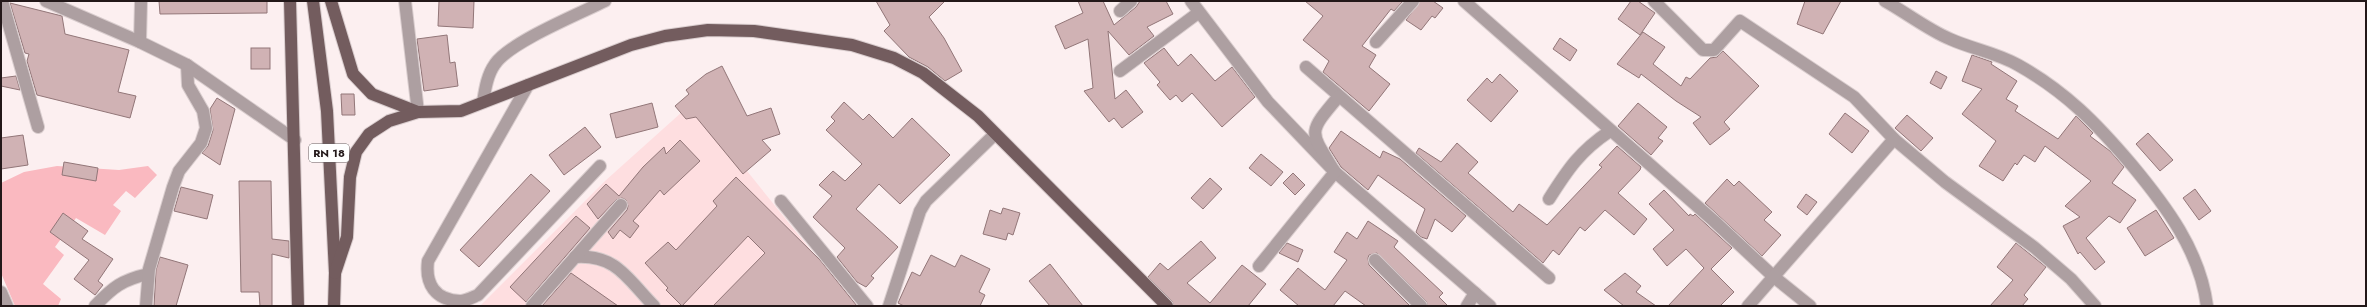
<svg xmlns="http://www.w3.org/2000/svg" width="2367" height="307" viewBox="0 0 2367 307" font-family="Jost,sans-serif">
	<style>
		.built { fill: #fedee0 }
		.green { fill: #fab9c0 }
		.building { fill: #d0b2b4; stroke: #927678 }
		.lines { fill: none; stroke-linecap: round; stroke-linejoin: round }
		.minor-casing { stroke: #d9cdce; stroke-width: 14 }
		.major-casing { stroke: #d9cdce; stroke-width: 14 }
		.minor { stroke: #ad9fa1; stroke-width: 12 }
		.major { stroke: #735c5e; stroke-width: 12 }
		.labels { text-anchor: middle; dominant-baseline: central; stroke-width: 4; stroke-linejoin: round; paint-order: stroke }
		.shield { fill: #fff; stroke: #655d5e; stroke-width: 1 }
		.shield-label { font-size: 11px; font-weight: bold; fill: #231819 }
	</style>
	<rect width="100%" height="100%" fill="#fceff0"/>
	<!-- built -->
	<path class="built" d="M692,103L856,306H480L605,181Z"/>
	<!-- green -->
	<path class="green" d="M57,166L119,170L148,166L157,175L135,198L126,191L113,205L121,211L105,235L76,218L55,247L64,255L43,284L61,299L58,306H15L1,273V183L24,172Z"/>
	<!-- building -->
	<g class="building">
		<path d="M159,1H267V13L160,14Z"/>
		<path d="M439,1H474L473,28L438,26Z"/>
		<path d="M876,1H945L929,17L944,38L962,71L945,81L928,67L909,57L884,31L890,25Z"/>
		<path d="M1078,1H1103L1114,25L1136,7L1140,1H1166L1173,14L1147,27L1154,36L1129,55L1108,31L1115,99L1126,90L1143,112L1122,128L1114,118L1109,122L1084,91L1093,88L1088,39L1065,49L1055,26L1083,13Z"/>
		<path d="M1305,1H1403L1394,11L1391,9L1362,46L1376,55L1369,67L1390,84L1369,111L1323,72L1329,61L1303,40L1323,16Z"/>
		<path d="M1420,1H1433L1443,8L1435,18L1432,16L1421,30L1406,20Z"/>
		<path d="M1631,1H1638L1655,13L1640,35L1618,19Z"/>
		<path d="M1805,1H1841L1823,34L1797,24Z"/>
		<path d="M10,3L62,16L65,34L129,50L118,92L136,96L130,118L37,95L27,61L29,54L25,53Z"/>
		<path d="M1643,32L1665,47L1653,64L1681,86L1686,77L1690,79L1710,58L1717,57L1723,51L1759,86L1724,122L1730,129L1710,145L1693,123L1701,117L1676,101L1641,74L1639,78L1617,64Z"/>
		<path d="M447,35L450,63L455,62L458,86L424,91L417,39Z"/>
		<path d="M1560,38L1577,50L1570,61L1553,49Z"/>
		<rect x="251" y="48" width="19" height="21"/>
		<path d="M1164,48L1178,66L1191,54L1215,81L1232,67L1255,97L1222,127L1192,93L1182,102L1176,95L1170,100L1157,85L1160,82L1144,63Z"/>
		<path d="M1972,55L1992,62L1991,64L2017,81L2006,99L2018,106L2015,111L2058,139L2076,116L2093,133L2090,136L2110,151L2124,167L2112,183L2136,200L2120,223L2109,216L2086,238L2105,262L2095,270L2080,252L2078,254L2063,226L2080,217L2065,206L2091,181L2045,146L2035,162L2024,155L2017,165L2015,163L2003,181L1979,166L1996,141L1962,114L1982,89L1962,81Z"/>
		<path d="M722,66L747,116L771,108L780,134L762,140L771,150L743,174L696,117L686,119L675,106L689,94L686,90L706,74Z"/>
		<path d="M1936,71L1947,77L1941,89L1930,83Z"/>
		<path d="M1500,74L1518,91L1491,122L1467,100L1487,78L1492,83Z"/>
		<path d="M16,76L20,90L1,86V78Z"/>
		<path d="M341,94H354L355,115H342Z"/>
		<path d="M217,98L235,109L220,165L202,153L208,146L213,130L210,109Z"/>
		<path d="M844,102L863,120L869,114L893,138L912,118L950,155L900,204L879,184L856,209L898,247L871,276L874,278L866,287L857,282L837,257L845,248L813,217L832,196L819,185L833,171L845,181L862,164L826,130L835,121L831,117Z"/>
		<path d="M652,103L658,127L616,138L610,114Z"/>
		<path d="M1638,103L1667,127L1658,138L1663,141L1651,155L1618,126Z"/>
		<path d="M1845,113L1869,131L1852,153L1829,134Z"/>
		<path d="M1907,115L1933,138L1921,151L1895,128Z"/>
		<path d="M585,127L601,147L564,175L549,155Z"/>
		<path d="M1341,131L1380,158L1383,151L1400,159L1466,216L1452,232L1435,219L1427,239L1421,237L1416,232L1425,209L1378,175L1368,190L1341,167L1329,148Z"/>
		<path d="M2148,133L2173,160L2160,171L2136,144Z"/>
		<path d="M23,135L28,165L1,169V138Z"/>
		<path d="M680,140L700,161L664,195L660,190L633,221L639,226L630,238L620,230L613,239L608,232L627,210L628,206L626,200L622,198L616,200L598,219L587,204L606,184L619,196L643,167L664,147L666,154Z"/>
		<path d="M1457,143L1478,162L1468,173L1513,212L1519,204L1547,225L1602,167L1599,165L1617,146L1641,167L1640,170L1618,193L1647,219L1634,235L1605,210L1585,231L1580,227L1559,255L1553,250L1543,263L1416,153L1419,148L1441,162Z"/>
		<path d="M1261,154L1283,172L1271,186L1249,168Z"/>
		<path d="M64,162L98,168L96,181L62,175Z"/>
		<path d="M1293,173L1305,185L1295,195L1283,183Z"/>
		<path d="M531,174L550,191L479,267L460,250Z"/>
		<path d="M736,177L820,260L857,306H713L765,253L748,236L682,306L666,290L668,288L645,263L668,242L676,250L717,206L713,201Z"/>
		<path d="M1210,178L1222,189L1203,209L1191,198Z"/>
		<path d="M1727,179L1734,186L1739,181L1772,212L1764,220L1781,235L1762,256L1705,203Z"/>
		<path d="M239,181H271L272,239L289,241V258L272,254V306H260L259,292H241Z"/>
		<path d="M181,187L213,195L207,219L174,211Z"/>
		<path d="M2195,189L2211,211L2199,220L2183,198Z"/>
		<path d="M1664,190L1689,216L1690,214L1693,216L1695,214L1732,248L1711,269L1734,292L1720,306H1668L1704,268L1686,249L1667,266L1653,249L1674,230L1649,204Z"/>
		<path d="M1806,194L1817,202L1807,215L1797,207Z"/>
		<path d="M1003,208L1020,213L1013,235L1008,233L1006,240L983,234L990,210L1001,214Z"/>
		<path d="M2156,210L2174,238L2145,256L2127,228Z"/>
		<path d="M63,213L88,231L82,239L113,259L98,281L103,285L95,295L74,279L89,260L50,232Z"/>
		<path d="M576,216L590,228L526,302L510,287Z"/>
		<path d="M1368,221L1398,241L1394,247L1443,293L1439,297L1448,306H1428L1426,301L1377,253L1369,255L1368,258L1369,265L1410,306H1366L1345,291L1333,306H1299L1280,290L1298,268L1325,290L1347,260L1334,252L1347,232L1357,239Z"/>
		<path d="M1201,241L1216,258L1187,283L1210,303L1242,265L1266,284L1248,306H1174L1172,301L1148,277L1160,263L1168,270Z"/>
		<path d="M1287,243L1303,250L1298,262L1279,253Z"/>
		<path d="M2016,243L2046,267L2024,295L2028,299L2022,306H1990L2013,280L1997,267Z"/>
		<path d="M931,255L955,267L961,255L990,269L979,292L985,295L980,306H904L898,303L912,272L920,276Z"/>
		<path d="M160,257L188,265L176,306H154L156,270Z"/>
		<path d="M1050,264L1083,306H1050L1029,281Z"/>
		<path d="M571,273L618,306H542Z"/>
		<path d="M1625,273L1641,286L1636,292L1656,306H1624L1604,290Z"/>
	</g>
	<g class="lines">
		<!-- minor casing -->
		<g class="minor-casing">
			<g id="minor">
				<path d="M2,1L38,127"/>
				<path d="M46,1L140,42L187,65L295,140"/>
				<path d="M405,1L418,112"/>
				<path d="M1191,1L1268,102L1335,172L1490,306"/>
				<path d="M1464,1L1714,221L1774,277L1810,306"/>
				<path d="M1654,1L1703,50H1714L1740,21L1854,97L1894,139L1945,182L2035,248L2071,279L2095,306"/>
				<path d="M1885,1C1905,12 1930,31 1950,39C1972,49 1997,53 2018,65C2066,92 2096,123 2131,164C2166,206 2200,251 2207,306"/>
				<path d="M1120,11L1131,1"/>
				<path d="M140,42L141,1"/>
				<path d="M1376,42L1413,1"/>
				<path d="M1306,67L1549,278"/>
				<path d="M1120,71L1198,13"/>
				<path d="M528,85L428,261C425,284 435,300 460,301C466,301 473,297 478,295L600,166"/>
				<path d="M483,102C485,90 487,75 495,64C510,42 579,14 605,1"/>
				<path d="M1549,199C1568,169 1580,151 1610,131"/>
				<path d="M781,201L867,306"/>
				<path d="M575,257C617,254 628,280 654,306"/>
				<path d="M1375,260L1421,306"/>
				<path d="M1259,266L1335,172C1309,130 1307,134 1339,96"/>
				<path d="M1,292L7,306"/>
				<path d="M95,306C113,287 122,280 148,274"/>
				<path d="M146,306L149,269L173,187L179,171L201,143L206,128L203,111L188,85L187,65"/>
				<path d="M532,306L621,205"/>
				<path d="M889,306L920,211L926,201L995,134"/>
				<path d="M1467,306L1475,293"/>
				<path d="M1748,306L1894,139"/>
			</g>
		</g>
		<!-- major casing -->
		<g class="major-casing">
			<g id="major">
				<path d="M290,1L298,306"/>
				<path d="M313,1L327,111L335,273L334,306"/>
				<path d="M331,1L353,74L372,94L418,112"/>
				<path d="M335,273L347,237L350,177L356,152L369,134L389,121L418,112L461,111L631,45L665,36L708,30L754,31L852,45L894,58L923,73L978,116L1167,306"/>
			</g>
		</g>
		<!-- minor -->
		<use href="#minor" class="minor"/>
		<!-- major -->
		<use href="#major" class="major"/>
	</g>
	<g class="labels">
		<!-- shield labels -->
		<rect class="shield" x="309" y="144" width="40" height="18" rx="3"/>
		<g class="shield-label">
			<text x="329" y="153">RN 18</text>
		</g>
	</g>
	<!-- border -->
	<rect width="2367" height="307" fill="none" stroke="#231819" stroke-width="4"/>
</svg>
